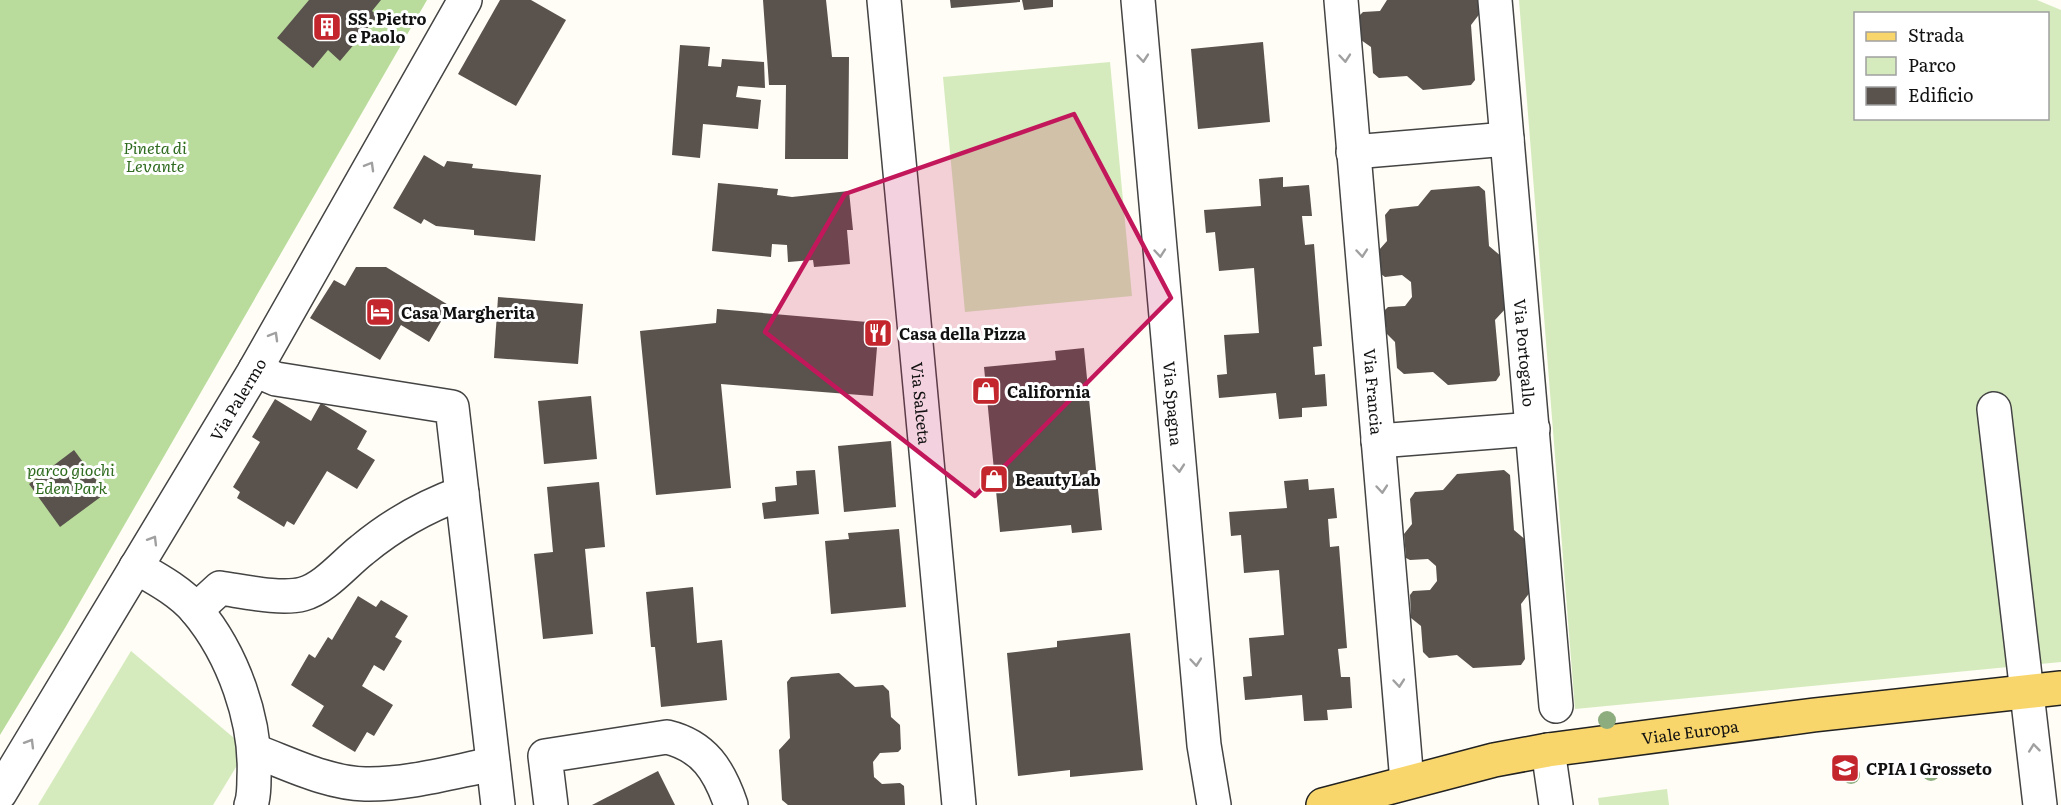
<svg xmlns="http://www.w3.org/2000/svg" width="2061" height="805" viewBox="0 0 2061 805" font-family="Literata,serif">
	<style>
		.green { fill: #d5ebbd; fill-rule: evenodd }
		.forest { fill: #b9dc9c }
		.building { fill: #5a524d }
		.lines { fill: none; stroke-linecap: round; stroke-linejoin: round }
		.minor-casing { stroke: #444; stroke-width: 36 }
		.major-casing { stroke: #222; stroke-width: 36 }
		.minor { stroke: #fff; stroke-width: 33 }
		.major { stroke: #f9d66b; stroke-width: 33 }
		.tree { fill: #8dad7f }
		.oneway { stroke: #a0a0a0 }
		.marked { fill: #c2185b; fill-opacity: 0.2; stroke: #c2185b; stroke-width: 4.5; stroke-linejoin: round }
		.labels { text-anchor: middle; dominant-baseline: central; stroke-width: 6; stroke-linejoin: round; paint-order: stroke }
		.poi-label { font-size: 16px; font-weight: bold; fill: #111; stroke: #fff; text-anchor: start }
		.park-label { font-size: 16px; font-style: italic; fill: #2f6b1f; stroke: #fff }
		.street-label { font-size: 16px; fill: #111; stroke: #fff }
	</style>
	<rect width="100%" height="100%" fill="#fffdf5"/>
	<!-- green -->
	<g class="green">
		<path d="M1519,0H2037L2061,10V662L1575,709ZM1856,14H2048V118H1856Z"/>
		<path d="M1110,62L1132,296L965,312L943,77Z"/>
		<path d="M131,651L247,749L213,805H38Z"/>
		<path d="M1667,789L1669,805H1599L1598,798Z"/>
	</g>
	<!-- forest -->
	<path class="forest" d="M0,0H427L65,628L0,735Z"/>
	<!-- building -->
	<g class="building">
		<path d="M309,0H381L372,11L378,16L340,61L328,50L313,68L277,38Z"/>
		<path d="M500,0H531L566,20L516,106L458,74Z"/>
		<path d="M763,0H826L832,57H849L848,159H785L786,85H769Z"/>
		<path d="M950,0H1020V2L951,8Z"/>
		<path d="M1022,0H1053V7L1024,10Z"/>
		<path d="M1387,0H1480L1481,12L1471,25L1475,80L1471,85L1423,90L1407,76L1379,78L1373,73L1371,47L1361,40L1359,16L1363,12L1380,11Z"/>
		<path d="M1263,42L1270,122L1198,129L1191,49Z"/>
		<path d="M680,45L710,47L708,66L721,67L722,59L764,62L765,88L738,86L736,97L761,100L758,129L703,124L700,158L672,155Z"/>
		<path d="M424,155L444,167L447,161L473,164L472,168L541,175L535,241L474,235V230L436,226L424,219L421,224L393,208Z"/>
		<path d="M1283,177V187L1309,185L1312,216H1302L1305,245L1314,244L1322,346L1313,347L1315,375L1325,374L1327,406L1302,408V417L1279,419L1276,393L1219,398L1217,375L1227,374L1224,335L1259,333L1254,268L1219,271L1215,232L1206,233L1204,210L1261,206L1259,179Z"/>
		<path d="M718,183L778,189L777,195L792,197L849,191L853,230H847L850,264L814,267L813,260L788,262L787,245L772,244L771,257L712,251Z"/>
		<path d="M1479,186L1485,191L1489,246L1502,257L1507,307L1495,320L1500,375L1496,381L1448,385L1433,372L1404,374L1397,368L1395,342L1387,334L1384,311L1388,307L1405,306L1412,297L1411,282L1402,275L1385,277L1381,274L1379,250L1387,241L1385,215L1390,209L1418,206L1431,190Z"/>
		<path d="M356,267H386L450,306L429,342L401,325L380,360L310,318L334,280L345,286Z"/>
		<path d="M498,297L583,304L578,364L494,358Z"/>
		<path d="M717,309L879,323L873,396L721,384L731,488L656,495L640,331L716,323Z"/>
		<path d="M1084,348L1102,530L1072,533L1071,525L1000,532L984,367L1056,360L1055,351Z"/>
		<path d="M591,396L597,459L544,464L538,401Z"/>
		<path d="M275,399L311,421L321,403L367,431L357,449L375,460L357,489L327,471L294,525L287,521L284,527L237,498L240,492L233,487L260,442L252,437Z"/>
		<path d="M891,441L896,507L844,512L838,446Z"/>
		<path d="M74,450L106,493L60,527L29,484Z"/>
		<path d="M815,470L819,514L764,519L762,503L776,501L775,487L797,485L796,471Z"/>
		<path d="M1504,470L1510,475L1514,530L1527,541L1531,591L1521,604L1525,659L1521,665L1473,668L1457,655L1429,658L1423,652L1421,626L1411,618L1410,595L1413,591L1430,590L1437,581L1436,566L1428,559L1410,560L1406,558L1404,534L1412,524L1410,499L1415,492L1443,490L1457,474Z"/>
		<path d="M1308,479L1309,490L1334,488L1337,518L1328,519L1330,547L1339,546L1347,648L1338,649L1341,677H1350L1352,708L1327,710L1328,720L1304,721L1302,695L1245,700L1243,677L1252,676L1249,638L1284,635L1279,570L1244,573L1241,535L1231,536L1229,512L1287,508L1284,481Z"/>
		<path d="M599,482L605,547L585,549L593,634L543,639L534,554L553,552L547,487Z"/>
		<path d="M899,529L906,607L831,614L825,541L849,539L848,533Z"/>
		<path d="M693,587L697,643L722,640L727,700L661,707L655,647H651L646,592Z"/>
		<path d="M358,596L376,607L381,600L408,616L395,637L402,641L384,671L374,665L362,686L393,705L374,736L367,732L355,752L312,726L324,706L291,685L309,654L315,658L328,637L332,640Z"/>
		<path d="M1130,633L1143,770L1070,777V770L1018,776L1007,653L1057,647V641Z"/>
		<path d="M839,673L855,687L883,685L889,691L891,717L900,725L901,749L898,752L880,753L873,762L874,777L882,784L900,783L904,786L905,805H788L782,800L779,750L790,738L787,682L791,677Z"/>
		<path d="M658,771L675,805H592Z"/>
	</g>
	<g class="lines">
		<!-- minor casing -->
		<g class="minor-casing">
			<g id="minor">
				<path id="s1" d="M884,0L959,805"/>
				<path id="s2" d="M1138,0L1204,745L1214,805"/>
				<path id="s3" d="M1341,0L1407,782"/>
				<path id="s4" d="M1495,0L1556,706"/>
				<path d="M1353,152L1507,139"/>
				<path d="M255,370L276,379L452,407L498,805"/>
				<path d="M1994,409L2040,805"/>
				<path d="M1378,441L1533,429"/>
				<path d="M136,567C157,579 181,592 196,610C233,654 257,721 254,778C254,787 254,797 251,805"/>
				<path d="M196,610L220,588C242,591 281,600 303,594C325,588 344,564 362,550C392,525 426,506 462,493"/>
				<path d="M1548,750L1556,805"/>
				<path d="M255,751C290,764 327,783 365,784C407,785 452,772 493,764"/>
				<path id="s5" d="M0,793L255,370L465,0"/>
				<path d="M551,805L545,756L667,737C704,746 719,770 731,805"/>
			</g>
		</g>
		<!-- major casing -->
		<g class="major-casing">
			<g id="major">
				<path id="s6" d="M1323,805L1494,760L1548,750L1814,715L2061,688"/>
			</g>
		</g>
		<!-- minor -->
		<use href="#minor" class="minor"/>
		<!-- major -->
		<use href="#major" class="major"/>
	</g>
	<!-- trees -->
	<g class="tree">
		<circle cx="1607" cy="720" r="9"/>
		<circle cx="1931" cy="772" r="9"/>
		<circle cx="1851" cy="775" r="9"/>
	</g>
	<!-- one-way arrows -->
	<defs><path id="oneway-chevron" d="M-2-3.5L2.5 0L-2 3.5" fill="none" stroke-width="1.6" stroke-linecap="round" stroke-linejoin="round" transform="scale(1.5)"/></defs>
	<g class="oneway">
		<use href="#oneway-chevron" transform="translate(1143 58) rotate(85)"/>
		<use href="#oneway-chevron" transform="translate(1345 58) rotate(85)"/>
		<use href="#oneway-chevron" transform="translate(370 166) rotate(-60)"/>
		<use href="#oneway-chevron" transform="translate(1160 253) rotate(85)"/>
		<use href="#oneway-chevron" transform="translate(1362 253) rotate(85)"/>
		<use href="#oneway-chevron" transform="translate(274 336) rotate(-60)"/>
		<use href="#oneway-chevron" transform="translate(1179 468) rotate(85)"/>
		<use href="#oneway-chevron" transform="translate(1382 489) rotate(85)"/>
		<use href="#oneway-chevron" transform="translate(153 540) rotate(-59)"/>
		<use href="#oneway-chevron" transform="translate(1196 662) rotate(85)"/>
		<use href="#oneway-chevron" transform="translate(1399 683) rotate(85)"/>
		<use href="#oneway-chevron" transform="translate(30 743) rotate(-59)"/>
		<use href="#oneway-chevron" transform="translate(2034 748) rotate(-96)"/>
	</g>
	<!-- marked area -->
	<path class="marked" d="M1074,114L1171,298L975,496L765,332L845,194Z"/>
	<!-- icons -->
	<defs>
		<g id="building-square" transform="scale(1.5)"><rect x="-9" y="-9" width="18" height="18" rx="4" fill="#c4262e" stroke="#fff"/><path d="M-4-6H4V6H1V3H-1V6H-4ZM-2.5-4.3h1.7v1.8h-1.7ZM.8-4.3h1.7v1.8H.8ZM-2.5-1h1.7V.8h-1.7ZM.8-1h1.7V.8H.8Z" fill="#fff"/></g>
		<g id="hotel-square" transform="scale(1.5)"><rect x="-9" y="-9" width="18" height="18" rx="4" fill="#c4262e" stroke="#fff"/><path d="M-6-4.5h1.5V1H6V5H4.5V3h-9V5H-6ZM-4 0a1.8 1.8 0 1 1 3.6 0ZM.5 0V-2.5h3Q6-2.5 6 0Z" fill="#fff"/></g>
		<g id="restaurant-square" transform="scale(1.5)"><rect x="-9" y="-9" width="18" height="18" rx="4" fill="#c4262e" stroke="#fff"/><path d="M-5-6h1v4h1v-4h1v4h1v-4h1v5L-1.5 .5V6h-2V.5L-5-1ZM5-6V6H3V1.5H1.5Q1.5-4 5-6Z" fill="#fff"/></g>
		<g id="shop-square" transform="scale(1.5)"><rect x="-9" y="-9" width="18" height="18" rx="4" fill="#c4262e" stroke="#fff"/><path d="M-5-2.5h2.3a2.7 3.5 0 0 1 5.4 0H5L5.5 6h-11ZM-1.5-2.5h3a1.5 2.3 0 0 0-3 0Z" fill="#fff"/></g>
		<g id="school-square" transform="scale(1.5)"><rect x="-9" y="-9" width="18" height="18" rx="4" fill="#c4262e" stroke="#fff"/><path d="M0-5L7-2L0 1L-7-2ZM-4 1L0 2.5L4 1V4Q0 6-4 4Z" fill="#fff"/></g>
	</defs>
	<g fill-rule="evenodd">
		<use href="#building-square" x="327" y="27"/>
		<use href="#hotel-square" x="380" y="312"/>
		<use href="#restaurant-square" x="878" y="333"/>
		<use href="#shop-square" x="986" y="391"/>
		<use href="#shop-square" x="994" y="479"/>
		<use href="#school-square" x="1845" y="768"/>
	</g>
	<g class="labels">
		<!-- poi labels -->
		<g class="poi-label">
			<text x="348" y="18">SS. Pietro<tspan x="348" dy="18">e Paolo</tspan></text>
			<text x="401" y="312">Casa Margherita</text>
			<text x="899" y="333">Casa della Pizza</text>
			<text x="1007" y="391">California</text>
			<text x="1015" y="479">BeautyLab</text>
			<text x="1866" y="768">CPIA 1 Grosseto</text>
		</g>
		<!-- park labels -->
		<g class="park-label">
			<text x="155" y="147">Pineta di<tspan x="155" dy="18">Levante</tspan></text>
			<text x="71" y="469">parco giochi<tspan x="71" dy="18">Eden Park</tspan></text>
		</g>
		<!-- street labels -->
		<g class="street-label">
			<text stroke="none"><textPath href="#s4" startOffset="354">Via Portogallo</textPath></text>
			<text stroke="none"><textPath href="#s3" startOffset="393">Via Francia</textPath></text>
			<text stroke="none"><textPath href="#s5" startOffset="460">Via Palermo</textPath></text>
			<text stroke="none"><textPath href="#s1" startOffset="405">Via Salceta</textPath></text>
			<text stroke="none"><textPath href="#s2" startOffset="405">Via Spagna</textPath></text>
			<text stroke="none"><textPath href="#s6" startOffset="375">Viale Europa</textPath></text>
		</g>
	</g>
	<!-- legend -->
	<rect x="1854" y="12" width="195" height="108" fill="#ffffff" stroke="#a0a0a0" stroke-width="1.5"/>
	<rect x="1866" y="32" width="30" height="9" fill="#f9d66b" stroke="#a0a0a0" stroke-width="1.5"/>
	<text x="1908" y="42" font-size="18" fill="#111111">Strada</text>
	<rect x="1866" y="57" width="30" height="18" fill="#d5ebbd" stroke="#a0a0a0" stroke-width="1.5"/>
	<text x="1908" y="72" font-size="18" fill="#111111">Parco</text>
	<rect x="1866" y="87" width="30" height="18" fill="#5a524d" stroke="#a0a0a0" stroke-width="1.5"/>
	<text x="1908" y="102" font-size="18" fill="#111111">Edificio</text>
</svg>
